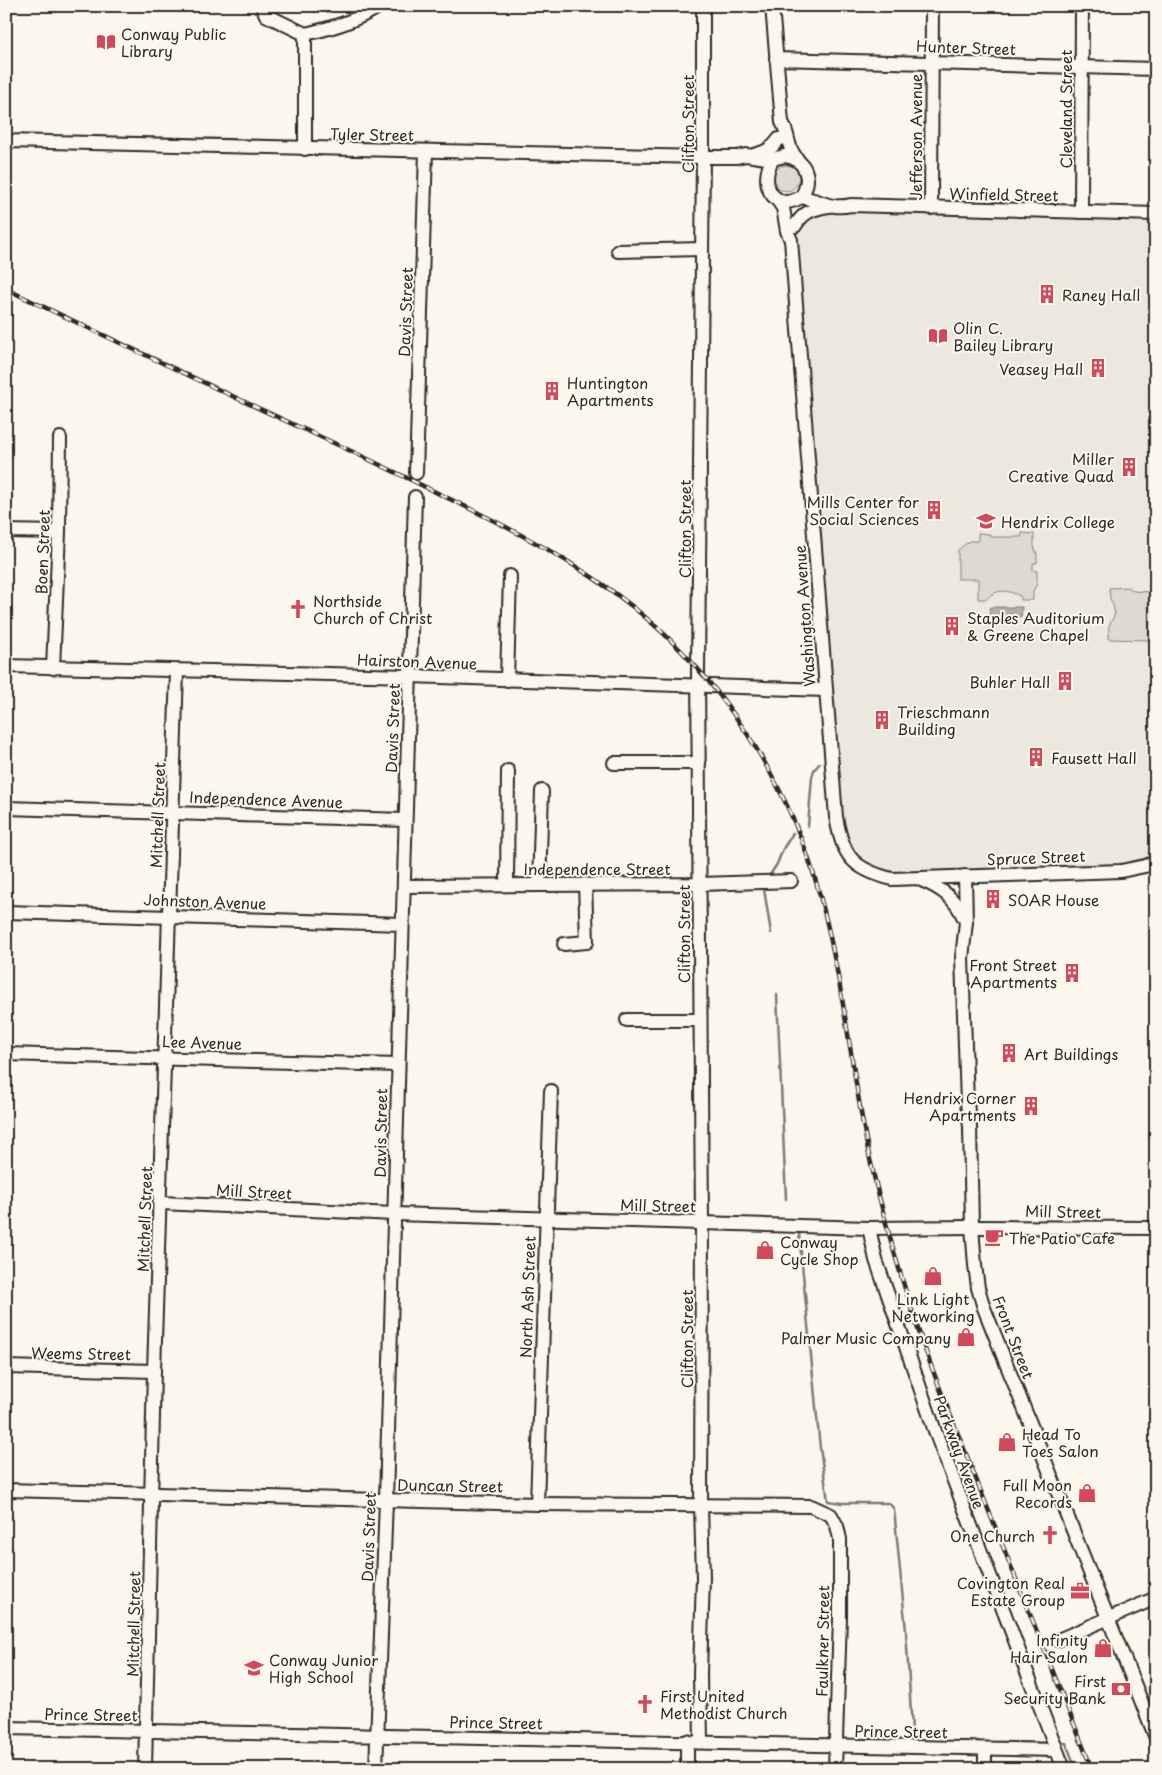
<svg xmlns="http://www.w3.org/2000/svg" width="1162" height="1775" viewBox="0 0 1162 1775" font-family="'Playpen Sans',sans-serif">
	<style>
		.built { fill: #ebe8de }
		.green { fill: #dddad0; stroke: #84827e }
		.water { fill: #b1afa7; stroke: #7b7a75 }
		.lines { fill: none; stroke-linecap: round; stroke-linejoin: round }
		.stream { stroke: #7b7a75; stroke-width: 2.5 }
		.minor-casing { stroke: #2b2b2b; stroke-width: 16 }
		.minor { stroke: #fbf7ec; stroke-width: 12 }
		.rail-casing { stroke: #2b2b2b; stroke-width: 4.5 }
		.rail { stroke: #fbf7ec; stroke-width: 2.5; stroke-dasharray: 8; stroke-linecap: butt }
		.labels { text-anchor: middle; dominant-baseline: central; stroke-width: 4; stroke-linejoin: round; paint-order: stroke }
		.poi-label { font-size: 15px; fill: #2b2b2b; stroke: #fbf7ec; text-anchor: start }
		.street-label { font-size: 15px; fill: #2b2b2b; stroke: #fbf7ec }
	</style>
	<rect width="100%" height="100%" fill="#fbf7ec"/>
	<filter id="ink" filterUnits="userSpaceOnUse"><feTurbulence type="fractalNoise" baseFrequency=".02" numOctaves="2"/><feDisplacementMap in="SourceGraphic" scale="10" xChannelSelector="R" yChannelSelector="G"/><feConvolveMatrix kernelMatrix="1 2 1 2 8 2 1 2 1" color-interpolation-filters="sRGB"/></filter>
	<g filter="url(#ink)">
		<!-- built -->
		<path class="built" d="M825,211L1156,221V854L1121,871L892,879L856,864L836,817L798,226Z"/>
		<!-- green -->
		<g class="green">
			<circle cx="786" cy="178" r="13"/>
			<path d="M978,533L990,534V537H1021L1022,533L1034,534V546L1037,554V563H1033V570L1037,571V584L1033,591V600H1021V597C1011,590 995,588 987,599H978V579H958V550L969,541H978Z"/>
			<path d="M1128,587L1134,591L1149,592V640L1108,639L1109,626L1115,614L1113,605L1110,599L1109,588Z"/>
		</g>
		<!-- water -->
		<path class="water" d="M990,607H1022L1021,617H989Z"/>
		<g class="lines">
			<!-- stream -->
			<g class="stream">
				<path d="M808,826L812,777L814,770L820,763"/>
				<path d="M770,875L777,864L783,849L793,833"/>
				<path d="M764,889L771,933"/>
				<path d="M777,995L786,1199"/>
				<path d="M799,1233L820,1448L828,1501L842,1503H889L894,1509L906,1631L912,1730"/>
				<path d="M999,1742L1046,1743"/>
				<path d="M1061,1743H1066L1076,1769"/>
			</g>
			<!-- minor casing -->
			<g class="minor-casing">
				<g id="minor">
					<path d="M262,6L266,15L305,34"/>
					<path d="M772,6L782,122C790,136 786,147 798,160"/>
					<path d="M305,34C332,28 356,21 380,6"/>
					<path d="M776,59L1156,69"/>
					<path d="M6,141L703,157H737L746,155L773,159"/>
					<path d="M305,149V34"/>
					<path d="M754,155C765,152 772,149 779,139"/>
					<path d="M784,156C806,158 813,179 801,197C773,214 758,182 773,159Z"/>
					<path d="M801,197C821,200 830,210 851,205L1156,214"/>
					<path d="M776,198L783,208L787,231L791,240L836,817C843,856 852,869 892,879L1121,871L1145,866L1156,862"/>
					<path d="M931,208L932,6"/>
					<path d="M1081,212L1082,6"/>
					<path d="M795,226C803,212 814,208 829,206"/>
					<path d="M618,251L702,249"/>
					<path d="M416,473L426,151"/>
					<path d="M6,531L59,532"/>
					<path d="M6,666L409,676L826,690"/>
					<path d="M53,668L59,532L60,438"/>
					<path d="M507,680L510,576"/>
					<path d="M614,763H699"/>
					<path d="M6,808L405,820"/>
					<path d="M965,876L966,922L962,958L967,1103L970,1127L972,1227L975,1265L978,1288L984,1308L1156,1738"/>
					<path d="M921,880C941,888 955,898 964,918"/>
					<path d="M507,885L508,771"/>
					<path d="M539,885L542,791"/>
					<path d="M404,886L700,884L791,881"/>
					<path d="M6,912L402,924"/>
					<path d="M564,944L587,942L585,884"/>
					<path d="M627,1020H700"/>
					<path d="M6,1054L397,1065"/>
					<path d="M161,1203L394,1214L869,1228L972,1227L1156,1228"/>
					<path d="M869,1228L876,1260L936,1434L1064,1769"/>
					<path d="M6,1367L154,1371"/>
					<path d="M6,1490L537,1504L811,1506L831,1515L837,1526L840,1539V1618L835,1769"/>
					<path d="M537,1504L551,1091"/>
					<path d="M1058,1640L1156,1598"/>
					<path d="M6,1728L1056,1750"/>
					<path d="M701,1742L700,1673L703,1577L701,1506L702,1222L698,670L703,157V6"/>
					<path d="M985,1749V1769"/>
					<path d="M145,1769L154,1371L177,671"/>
					<path d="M376,1769L386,1500L415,497"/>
					<path d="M687,1769V1741"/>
				</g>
			</g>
			<!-- minor -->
			<use href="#minor" class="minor"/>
			<!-- rail casing -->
			<g class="rail-casing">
				<path id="rail" d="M6,289C117,342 227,394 338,445C377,463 415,482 454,501C516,531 578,563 633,607C722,678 788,782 819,892C843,979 851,1068 869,1155C880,1203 893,1251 908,1298C927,1361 954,1423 978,1484C1016,1579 1054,1674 1092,1769"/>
			</g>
			<!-- rail -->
			<use href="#rail" class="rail"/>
		</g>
	</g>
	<!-- icons -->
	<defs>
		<g id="library-bare" transform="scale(1.5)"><path d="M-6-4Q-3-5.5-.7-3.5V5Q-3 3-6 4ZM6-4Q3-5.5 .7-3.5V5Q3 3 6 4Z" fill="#d1495b" stroke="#fbf7ec" stroke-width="2.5" paint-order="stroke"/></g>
		<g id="building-bare" transform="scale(1.5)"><path d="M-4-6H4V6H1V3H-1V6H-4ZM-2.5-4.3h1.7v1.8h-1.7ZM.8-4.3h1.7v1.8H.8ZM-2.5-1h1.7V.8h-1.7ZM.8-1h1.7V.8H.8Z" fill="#d1495b" stroke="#fbf7ec" stroke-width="2.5" paint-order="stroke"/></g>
		<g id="university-bare" transform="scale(1.5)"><path d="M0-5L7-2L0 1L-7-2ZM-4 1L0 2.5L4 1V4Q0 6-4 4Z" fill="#d1495b" stroke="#fbf7ec" stroke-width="2.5" paint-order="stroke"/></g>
		<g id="church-bare" transform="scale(1.5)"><path d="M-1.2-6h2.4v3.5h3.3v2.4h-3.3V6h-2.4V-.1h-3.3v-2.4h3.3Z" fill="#d1495b" stroke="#fbf7ec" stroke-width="2.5" paint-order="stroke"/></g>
		<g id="cafe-bare" transform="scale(1.5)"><path d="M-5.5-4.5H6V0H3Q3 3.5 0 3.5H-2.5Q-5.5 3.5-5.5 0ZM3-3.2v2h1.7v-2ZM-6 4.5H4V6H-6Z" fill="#d1495b" stroke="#fbf7ec" stroke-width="2.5" paint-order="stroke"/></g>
		<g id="shop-bare" transform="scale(1.5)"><path d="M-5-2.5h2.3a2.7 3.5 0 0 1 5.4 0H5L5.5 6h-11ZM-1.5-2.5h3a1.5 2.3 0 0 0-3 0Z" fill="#d1495b" stroke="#fbf7ec" stroke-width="2.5" paint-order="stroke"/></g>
		<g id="office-bare" transform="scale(1.5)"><path d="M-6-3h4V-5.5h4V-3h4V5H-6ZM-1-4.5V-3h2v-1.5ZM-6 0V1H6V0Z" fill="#d1495b" stroke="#fbf7ec" stroke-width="2.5" paint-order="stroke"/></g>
		<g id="school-bare" transform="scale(1.5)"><path d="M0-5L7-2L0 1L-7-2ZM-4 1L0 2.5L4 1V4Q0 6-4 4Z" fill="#d1495b" stroke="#fbf7ec" stroke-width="2.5" paint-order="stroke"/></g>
		<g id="bank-bare" transform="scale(1.5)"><path d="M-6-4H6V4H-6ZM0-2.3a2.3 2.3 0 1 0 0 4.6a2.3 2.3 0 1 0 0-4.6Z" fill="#d1495b" stroke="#fbf7ec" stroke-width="2.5" paint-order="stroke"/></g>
	</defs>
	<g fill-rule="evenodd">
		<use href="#library-bare" x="106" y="42"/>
		<use href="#building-bare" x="1047" y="294"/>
		<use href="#library-bare" x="938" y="336"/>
		<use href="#building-bare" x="1098" y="368"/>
		<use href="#building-bare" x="552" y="391"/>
		<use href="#building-bare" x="1129" y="467"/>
		<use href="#building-bare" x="934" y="510"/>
		<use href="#university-bare" x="986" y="521"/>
		<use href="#church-bare" x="298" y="609"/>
		<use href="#building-bare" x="952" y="626"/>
		<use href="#building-bare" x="1065" y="681"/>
		<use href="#building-bare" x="882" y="720"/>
		<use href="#building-bare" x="1036" y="757"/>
		<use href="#building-bare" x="993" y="899"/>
		<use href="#building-bare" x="1072" y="973"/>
		<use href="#building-bare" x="1009" y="1053"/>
		<use href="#building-bare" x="1031" y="1106"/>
		<use href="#cafe-bare" x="994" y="1237"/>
		<use href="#shop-bare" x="765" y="1250"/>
		<use href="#shop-bare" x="933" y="1276"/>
		<use href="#shop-bare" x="966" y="1337"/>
		<use href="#shop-bare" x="1007" y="1442"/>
		<use href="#shop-bare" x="1087" y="1493"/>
		<use href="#church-bare" x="1050" y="1535"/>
		<use href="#office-bare" x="1080" y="1591"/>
		<use href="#shop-bare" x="1103" y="1648"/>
		<use href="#school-bare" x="254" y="1668"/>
		<use href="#bank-bare" x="1121" y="1689"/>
		<use href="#church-bare" x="645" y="1704"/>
	</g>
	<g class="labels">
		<!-- poi labels -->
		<g class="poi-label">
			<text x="121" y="33">Conway Public<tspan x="121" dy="17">Library</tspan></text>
			<text x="1062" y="294">Raney Hall</text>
			<text x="953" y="327">Olin C.<tspan x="953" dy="17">Bailey Library</tspan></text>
			<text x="1083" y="368" text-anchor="end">Veasey Hall</text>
			<text x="567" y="382">Huntington<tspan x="567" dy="17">Apartments</tspan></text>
			<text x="1114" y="458" text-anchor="end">Miller<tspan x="1114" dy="17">Creative Quad</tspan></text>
			<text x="919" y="501" text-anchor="end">Mills Center for<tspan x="919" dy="17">Social Sciences</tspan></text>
			<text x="1001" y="521">Hendrix College</text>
			<text x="313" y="600">Northside<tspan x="313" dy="17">Church of Christ</tspan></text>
			<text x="967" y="617">Staples Auditorium<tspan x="967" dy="17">&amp; Greene Chapel</tspan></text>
			<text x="1050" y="681" text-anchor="end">Buhler Hall</text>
			<text x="897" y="711">Trieschmann<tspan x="897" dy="17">Building</tspan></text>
			<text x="1051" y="757">Fausett Hall</text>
			<text x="1008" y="899">SOAR House</text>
			<text x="1057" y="964" text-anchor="end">Front Street<tspan x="1057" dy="17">Apartments</tspan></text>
			<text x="1024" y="1053">Art Buildings</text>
			<text x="1016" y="1097" text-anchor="end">Hendrix Corner<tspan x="1016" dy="17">Apartments</tspan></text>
			<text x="1009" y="1237">The Patio Cafe</text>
			<text x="780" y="1241">Conway<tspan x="780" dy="17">Cycle Shop</tspan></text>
			<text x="933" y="1298" text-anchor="middle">Link Light<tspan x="933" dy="17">Networking</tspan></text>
			<text x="951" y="1337" text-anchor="end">Palmer Music Company</text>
			<text x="1022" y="1433">Head To<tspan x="1022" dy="17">Toes Salon</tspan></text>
			<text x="1072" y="1484" text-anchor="end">Full Moon<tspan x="1072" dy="17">Records</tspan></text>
			<text x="1035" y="1535" text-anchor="end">One Church</text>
			<text x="1065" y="1582" text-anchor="end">Covington Real<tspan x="1065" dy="17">Estate Group</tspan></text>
			<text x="1088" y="1639" text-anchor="end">Infinity<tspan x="1088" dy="17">Hair Salon</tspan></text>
			<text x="269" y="1659">Conway Junior<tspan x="269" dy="17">High School</tspan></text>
			<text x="1106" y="1680" text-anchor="end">First<tspan x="1106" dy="17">Security Bank</tspan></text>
			<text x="660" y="1695">First United<tspan x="660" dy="17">Methodist Church</tspan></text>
		</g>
		<!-- street labels -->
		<g class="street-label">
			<text transform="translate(966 47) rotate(2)">Hunter Street</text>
			<text transform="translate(1065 109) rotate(-90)">Cleveland Street</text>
			<text transform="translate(687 124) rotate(-90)">Clifton Street</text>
			<text transform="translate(372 134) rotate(1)">Tyler Street</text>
			<text transform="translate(915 137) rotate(-90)">Jefferson Avenue</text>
			<text transform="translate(1004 194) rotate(1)">Winfield Street</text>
			<text transform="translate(405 312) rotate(-88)">Davis Street</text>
			<text transform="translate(684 529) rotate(-90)">Clifton Street</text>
			<text transform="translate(42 552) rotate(-88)">Boen Street</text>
			<text transform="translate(804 616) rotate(-94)">Washington Avenue</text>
			<text transform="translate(417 661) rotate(2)">Hairston Avenue</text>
			<text transform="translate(392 728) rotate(-88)">Davis Street</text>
			<text transform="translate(266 799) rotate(2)">Independence Avenue</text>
			<text transform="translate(157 815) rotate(-88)">Mitchell Street</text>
			<text transform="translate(1036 857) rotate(-2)">Spruce Street</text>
			<text x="597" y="868">Independence Street</text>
			<text transform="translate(205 901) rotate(2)">Johnston Avenue</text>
			<text transform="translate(683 934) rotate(-90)">Clifton Street</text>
			<text transform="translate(202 1042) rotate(2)">Lee Avenue</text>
			<text transform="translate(380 1133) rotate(-89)">Davis Street</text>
			<text transform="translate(254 1191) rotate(3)">Mill Street</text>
			<text transform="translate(658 1205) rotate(1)">Mill Street</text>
			<text transform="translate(1063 1211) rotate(1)">Mill Street</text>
			<text transform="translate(144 1219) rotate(-88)">Mitchell Street</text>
			<text transform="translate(527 1297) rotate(-88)">North Ash Street</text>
			<text transform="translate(1014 1337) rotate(69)">Front Street</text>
			<text transform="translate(686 1339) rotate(-90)">Clifton Street</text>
			<text transform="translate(81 1353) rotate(1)">Weems Street</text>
			<text transform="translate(960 1452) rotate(70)">Parkway Avenue</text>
			<text transform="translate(450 1485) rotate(1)">Duncan Street</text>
			<text transform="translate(368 1537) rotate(-88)">Davis Street</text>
			<text transform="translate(133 1624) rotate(-89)">Mitchell Street</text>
			<text transform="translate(822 1641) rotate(-89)">Faulkner Street</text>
			<text transform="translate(91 1714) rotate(1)">Prince Street</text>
			<text transform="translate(496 1722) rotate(1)">Prince Street</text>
			<text transform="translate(901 1731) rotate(1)">Prince Street</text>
		</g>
	</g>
	<!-- margin -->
	<rect width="1162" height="1775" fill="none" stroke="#fbf7ec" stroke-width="25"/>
	<rect x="12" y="12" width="1137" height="1750" fill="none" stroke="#2b2b2b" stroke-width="2" filter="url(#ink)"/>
</svg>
